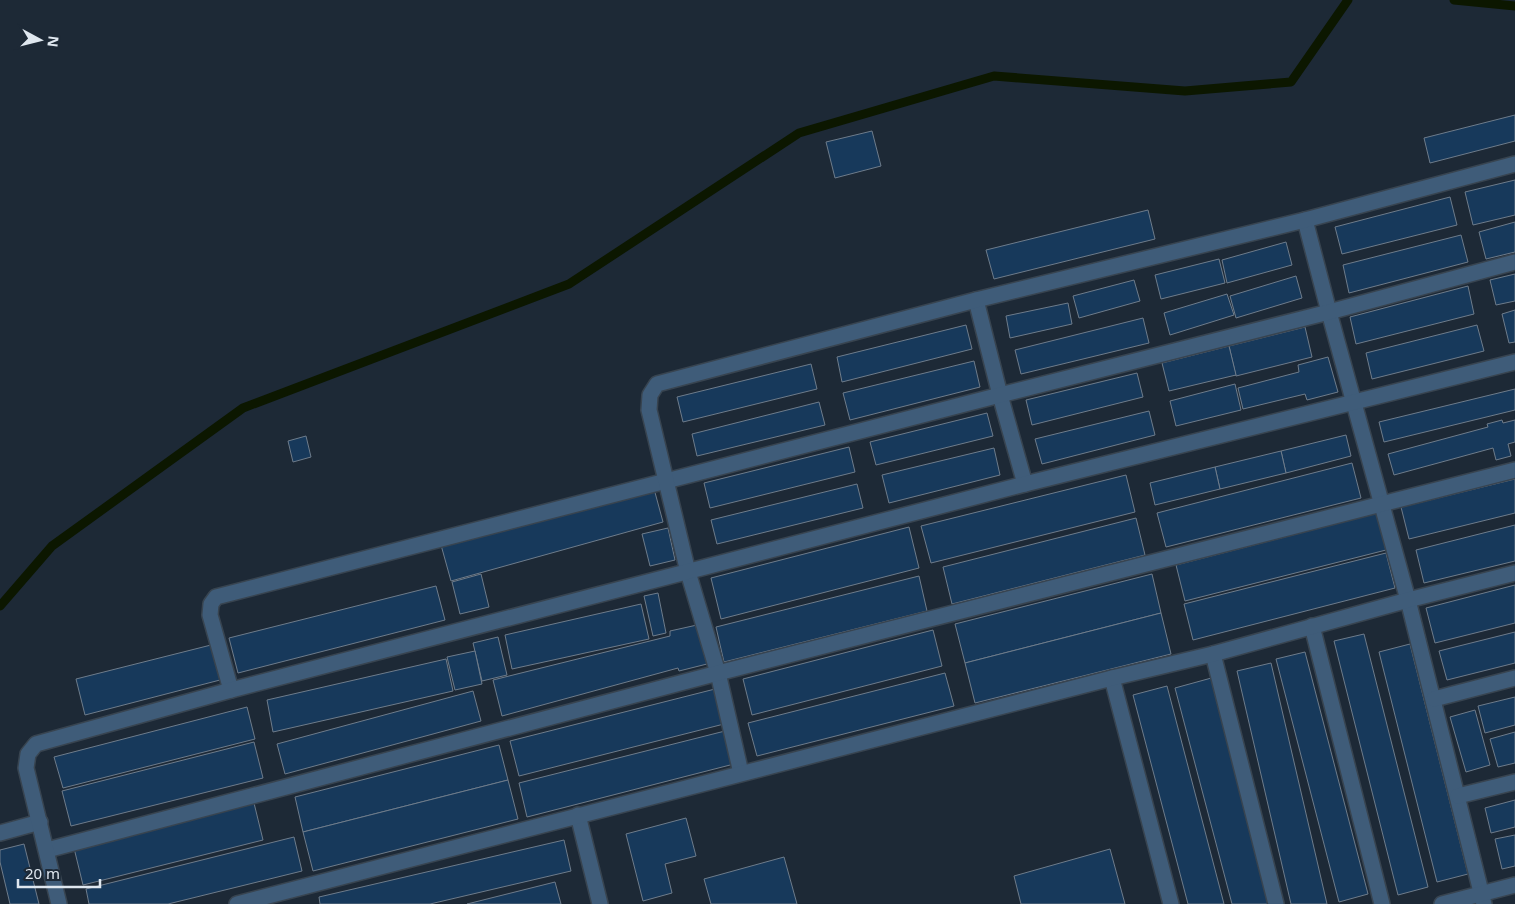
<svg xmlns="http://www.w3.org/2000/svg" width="1515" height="904" viewBox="0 0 1515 904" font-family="'Noto Sans',sans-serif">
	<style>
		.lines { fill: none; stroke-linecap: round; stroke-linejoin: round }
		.stream { stroke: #0c1700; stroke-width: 9 }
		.building { fill: #17395b; stroke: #6e7c8b }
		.minor-casing { stroke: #384450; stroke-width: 18 }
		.minor { stroke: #3f5c79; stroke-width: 15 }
	</style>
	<rect width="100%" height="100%" fill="#1d2936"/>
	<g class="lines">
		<!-- stream -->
		<g class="stream">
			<path d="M1454,0L1515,6"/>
			<path d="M0,606L52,546L243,408L569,284L799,133L994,76L1185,91L1291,82L1348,0"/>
		</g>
	</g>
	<!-- building -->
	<g class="building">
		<path d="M1515,115V141L1430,163L1424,138Z"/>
		<path d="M872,131L881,166L835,178L826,142Z"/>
		<path d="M1515,180V215L1473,225L1465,192Z"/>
		<path d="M1450,197L1457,225L1342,254L1335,227Z"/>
		<path d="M1148,210L1155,239L994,279L986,250Z"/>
		<path d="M1515,222V252L1486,259L1479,232Z"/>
		<path d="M1461,235L1468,262L1349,293L1343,265Z"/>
		<path d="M1286,242L1292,265L1227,283L1222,260Z"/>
		<path d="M1219,259L1225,283L1161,299L1155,275Z"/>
		<path d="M1515,274V301L1496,305L1490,280Z"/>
		<path d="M1296,276L1302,298L1236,318L1230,296Z"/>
		<path d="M1134,280L1140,301L1079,318L1073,296Z"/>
		<path d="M1468,286L1474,314L1356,344L1350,317Z"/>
		<path d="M1227,294L1234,315L1170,335L1164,313Z"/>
		<path d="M1068,303L1072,324L1010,338L1006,316Z"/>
		<path d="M1515,310V342L1509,343L1502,314Z"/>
		<path d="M1143,318L1149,343L1021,374L1015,350Z"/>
		<path d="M966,325L972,349L842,382L837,357Z"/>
		<path d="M1477,325L1484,351L1372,379L1366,353Z"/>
		<path d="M1305,327L1312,357L1236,376L1229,346Z"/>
		<path d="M1229,346L1236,375L1169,391L1162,363Z"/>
		<path d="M1328,357L1338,392L1307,400L1305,394L1243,409L1238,388L1299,372L1298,365Z"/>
		<path d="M974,361L980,387L850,420L843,393Z"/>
		<path d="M811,364L817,389L683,422L677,397Z"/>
		<path d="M1137,373L1143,397L1032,425L1026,400Z"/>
		<path d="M1235,384L1241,410L1176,426L1170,401Z"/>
		<path d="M1515,389V410L1384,442L1379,422Z"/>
		<path d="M819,402L825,425L697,456L692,434Z"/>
		<path d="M1149,411L1155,435L1042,464L1035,439Z"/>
		<path d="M987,413L993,436L876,465L870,442Z"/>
		<path d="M1502,420L1503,423L1515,420V442L1508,444L1511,456L1496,460L1493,448L1394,475L1388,454L1488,427L1487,424Z"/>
		<path d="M1346,435L1351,456L1286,473L1281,451Z"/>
		<path d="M306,436L311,457L293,462L288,441Z"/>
		<path d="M849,447L855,472L710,508L704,483Z"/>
		<path d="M994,448L1000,475L889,503L882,475Z"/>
		<path d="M1281,451L1286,473L1220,489L1215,467Z"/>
		<path d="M1352,463L1361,498L1166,547L1157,513Z"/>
		<path d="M1215,467L1220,489L1155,505L1150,483Z"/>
		<path d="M1126,475L1135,512L931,563L921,526Z"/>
		<path d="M1515,479V513L1409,539L1401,507Z"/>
		<path d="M857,484L863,508L717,544L711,520Z"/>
		<path d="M653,485L663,522L451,581L441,545Z"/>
		<path d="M1377,513L1386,550L1185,601L1176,565Z"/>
		<path d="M1136,518L1145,555L952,604L943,567Z"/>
		<path d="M1515,525V561L1424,583L1416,550Z"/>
		<path d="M909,527L919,568L721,619L711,578Z"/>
		<path d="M668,528L675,560L650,566L642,534Z"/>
		<path d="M1386,553L1395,588L1193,640L1184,604Z"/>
		<path d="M481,574L489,607L460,614L452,582Z"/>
		<path d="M1152,574L1161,613L965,663L955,624Z"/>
		<path d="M919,576L927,611L724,662L716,627Z"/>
		<path d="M1515,585V623L1435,643L1426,608Z"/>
		<path d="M436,586L445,620L238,673L229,638Z"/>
		<path d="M658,593L666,633L653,636L644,596Z"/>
		<path d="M641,604L649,639L512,669L505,635Z"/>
		<path d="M1161,613L1171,654L975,703L965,663Z"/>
		<path d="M697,625L707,664L679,671L678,668L502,716L493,680L670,636V631Z"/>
		<path d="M933,630L942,666L752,715L743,679Z"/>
		<path d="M1515,632V663L1447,680L1439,651Z"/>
		<path d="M1364,634L1428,887L1398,895L1334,641Z"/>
		<path d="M498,637L507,675L482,681L473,643Z"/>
		<path d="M1410,644L1468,874L1437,882L1379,652Z"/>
		<path d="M211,645L220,680L85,715L76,679Z"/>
		<path d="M475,651L482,684L455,690L447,657Z"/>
		<path d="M1305,652L1368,894L1339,902L1276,659Z"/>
		<path d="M446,659L453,691L273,732L267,700Z"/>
		<path d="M1271,663L1327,904H1291L1237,671Z"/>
		<path d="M945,673L954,706L757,756L748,723Z"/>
		<path d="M1215,677L1275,904H1232L1175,688Z"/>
		<path d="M1167,686L1224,904H1188L1133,695Z"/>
		<path d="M715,689L724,724L519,776L510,741Z"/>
		<path d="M473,691L481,721L285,774L277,744Z"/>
		<path d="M1515,697V725L1485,733L1478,706Z"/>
		<path d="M247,707L255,739L63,788L54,757Z"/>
		<path d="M1475,710L1490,765L1466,772L1450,717Z"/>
		<path d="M725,731L734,764L527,817L519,783Z"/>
		<path d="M1515,732V763L1498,767L1490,739Z"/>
		<path d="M254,742L263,778L71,826L62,791Z"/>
		<path d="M499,745L508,780L303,832L295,797Z"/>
		<path d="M508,780L518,819L313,871L303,832Z"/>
		<path d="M1515,800V827L1491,833L1485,808Z"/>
		<path d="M254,803L263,840L83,885L74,848Z"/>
		<path d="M686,818L696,856L665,864L672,893L643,901L626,834Z"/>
		<path d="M1515,835V866L1502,869L1495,839Z"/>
		<path d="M294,837L302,871L168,904H89L86,889Z"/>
		<path d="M564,840L571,871L430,904H320L319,897Z"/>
		<path d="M24,844L39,904H10L0,862V850Z"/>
		<path d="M1110,849L1125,904H1021L1014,876Z"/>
		<path d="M784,857L797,904H711L704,879Z"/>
		<path d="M555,882L561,904H467Z"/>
	</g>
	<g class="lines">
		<!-- minor casing -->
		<g class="minor-casing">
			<g id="minor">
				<path d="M1305,220L1329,312L1408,600L1484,904"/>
				<path d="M976,300L1000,395L1025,484"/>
				<path d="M1312,626L1382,904"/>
				<path d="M1213,654L1276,904"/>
				<path d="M1112,678L1171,904"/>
				<path d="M231,690L210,615L211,604L216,597L1000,395L1329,312L1515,262"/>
				<path d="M1434,699L1515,678"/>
				<path d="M741,773L718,673L688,572L649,410L650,395L657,384L976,300L1305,220L1515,164"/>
				<path d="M1458,796L1515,782"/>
				<path d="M578,815L600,904"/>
				<path d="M0,833L40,822"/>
				<path d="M47,850L718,673L1515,470"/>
				<path d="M59,904L26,768L28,754L36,744L231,690L1025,484L1515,362"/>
				<path d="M237,904L1112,678L1213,654L1408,600L1515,573"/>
				<path d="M1442,904L1515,885"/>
			</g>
		</g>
		<!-- minor -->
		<use href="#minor" class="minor"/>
	</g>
	<!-- north arrow -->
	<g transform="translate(40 40) rotate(97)" stroke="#1d2936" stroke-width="4" paint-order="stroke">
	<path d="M0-4L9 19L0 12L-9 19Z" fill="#dfe7ef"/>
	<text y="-8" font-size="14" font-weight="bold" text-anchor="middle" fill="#dfe7ef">N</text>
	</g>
	<!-- scale -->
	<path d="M18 879v8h82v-8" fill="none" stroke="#dfe7ef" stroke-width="2.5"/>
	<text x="25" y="879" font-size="15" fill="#dfe7ef" stroke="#1d2936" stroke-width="4" paint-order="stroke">20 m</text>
</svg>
